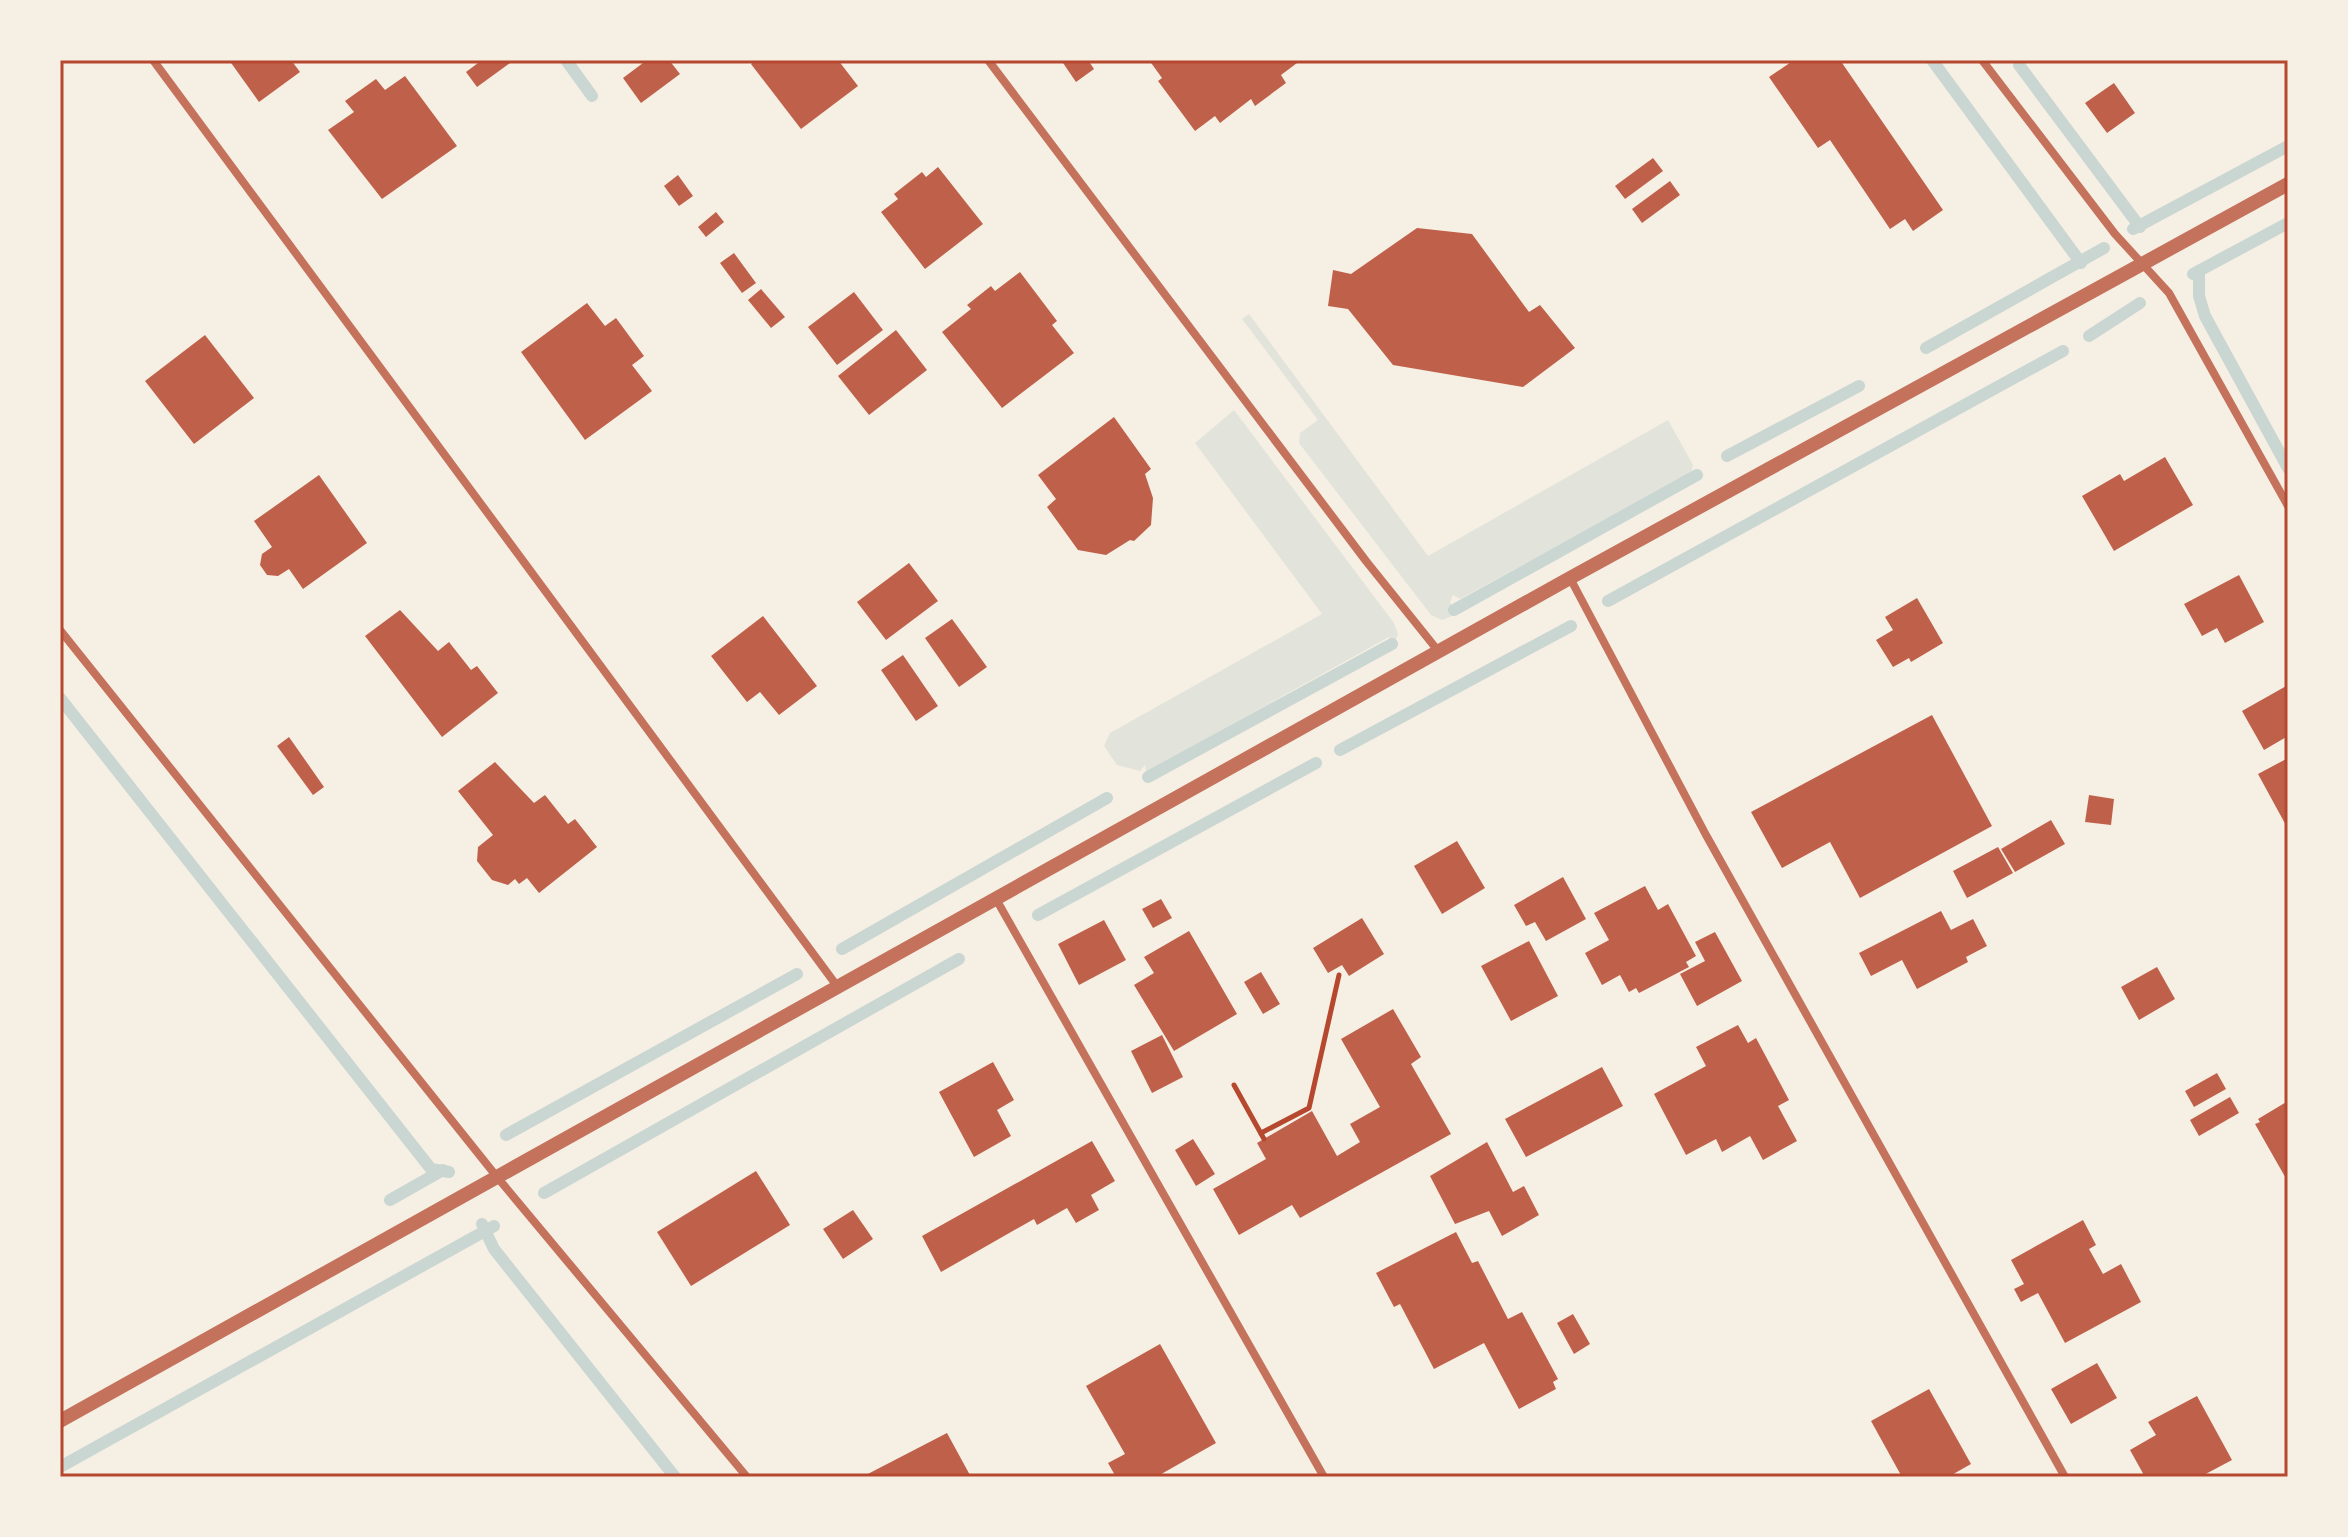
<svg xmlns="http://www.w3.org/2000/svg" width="2348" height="1537" viewBox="0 0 2348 1537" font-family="Lato,sans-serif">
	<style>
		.green { fill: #e2e4dc }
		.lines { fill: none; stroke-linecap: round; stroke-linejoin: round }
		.stream { stroke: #c9d6d2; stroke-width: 12 }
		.building { fill: #bf614a }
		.path { stroke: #b5482f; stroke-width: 5 }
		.minor { stroke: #c5725c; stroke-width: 8 }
		.tertiary { stroke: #c5725c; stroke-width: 14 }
		.neatline { fill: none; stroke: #b5482f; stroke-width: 3 }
	</style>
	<rect width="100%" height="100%" fill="#f6efe4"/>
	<!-- green -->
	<g class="green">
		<path d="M1249,314L1428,556L1668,420L1693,465L1691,473L1460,599L1453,595L1450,602L1457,614L1442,620L1431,615L1299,443L1300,433L1318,420L1242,319Z"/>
		<path d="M1234,410L1394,623L1398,634L1393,647L1389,637L1146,772L1145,765L1140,771L1117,765L1104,746L1110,733L1322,614L1195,443Z"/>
	</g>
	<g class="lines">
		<!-- stream -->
		<g class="stream">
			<path d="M566,60L592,96"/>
			<path d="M1932,60L2081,263"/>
			<path d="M2019,65L2140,227"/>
			<path d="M2133,229L2288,146"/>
			<path d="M2199,271V296L2205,316L2288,468"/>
			<path d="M2193,274L2288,223"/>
			<path d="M2089,336L2140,303"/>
			<path d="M1926,348L2104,248"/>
			<path d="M1727,456L1859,386"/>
			<path d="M1608,601L2063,351"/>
			<path d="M1454,610L1697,475"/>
			<path d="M60,698L431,1169L449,1172"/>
			<path d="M1340,750L1571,626"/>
			<path d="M1148,777L1392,644"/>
			<path d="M1038,915L1316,763"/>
			<path d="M842,949L1107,798"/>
			<path d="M506,1135L797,974"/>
			<path d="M544,1193L959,959"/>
			<path d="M390,1200L443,1170"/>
			<path d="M482,1224L494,1249L675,1477"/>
			<path d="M60,1467L494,1226"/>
		</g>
	</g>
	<!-- building -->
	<g class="building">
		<path d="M229,60H291L300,72L259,102Z"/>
		<path d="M482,60H514L477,87L466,72Z"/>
		<path d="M647,60H669L680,74L641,103L623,78Z"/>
		<path d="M756,60H838L858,86L801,129L751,64Z"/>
		<path d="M1061,60H1088L1094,69L1076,82Z"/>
		<path d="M1149,60H1301L1281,75L1286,83L1255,106L1251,99L1220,123L1215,116L1195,131L1158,81L1162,78Z"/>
		<path d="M1794,60H1840L1943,210L1913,231L1905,219L1890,229L1830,140L1818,148L1769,77Z"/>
		<path d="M405,76L457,146L382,199L328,130L354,112L345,101L376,79L385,90Z"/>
		<path d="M2114,83L2135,113L2107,133L2085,103Z"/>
		<path d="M1653,158L1663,171L1625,199L1615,186Z"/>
		<path d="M938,167L983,224L925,269L881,212L898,199L894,194L922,172L926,177Z"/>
		<path d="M678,175L693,196L679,206L664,186Z"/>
		<path d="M1670,181L1680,195L1642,223L1632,209Z"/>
		<path d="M716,212L724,222L706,237L698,227Z"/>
		<path d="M1417,228L1472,234L1529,312L1540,305L1575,348L1523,387L1393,365L1348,309L1328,306L1333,270L1351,274Z"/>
		<path d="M734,253L756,283L742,293L720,263Z"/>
		<path d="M1020,272L1057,321L1052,325L1074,353L1002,408L942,332L971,309L967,305L991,286L995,291Z"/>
		<path d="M761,289L785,317L771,328L748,300Z"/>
		<path d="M854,292L883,330L837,365L808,327Z"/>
		<path d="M587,303L605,326L616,318L644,356L632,365L652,391L585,440L521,352Z"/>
		<path d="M896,330L927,370L869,415L838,376Z"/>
		<path d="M205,335L254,398L194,444L145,381Z"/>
		<path d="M1114,417L1151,469L1145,474L1153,498L1151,525L1134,541L1130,540L1106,555L1078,550L1047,507L1056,499L1038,475Z"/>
		<path d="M2165,457L2193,505L2114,551L2082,496L2120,474L2124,481Z"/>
		<path d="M319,475L367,543L303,589L289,569L278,576L267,575L260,565L262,554L272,547L254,521Z"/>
		<path d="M909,563L938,601L886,640L857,602Z"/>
		<path d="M2239,575L2264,622L2225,643L2217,628L2202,636L2184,604Z"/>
		<path d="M1917,598L1943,643L1911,662L1909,658L1893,667L1876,640L1893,630L1885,617Z"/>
		<path d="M400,610L438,651L449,642L471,670L477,666L498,693L442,737L365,636Z"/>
		<path d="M763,616L817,686L779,715L760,692L747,702L711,656Z"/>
		<path d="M952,619L987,667L959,687L925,638Z"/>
		<path d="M903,655L938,706L916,721L881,670Z"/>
		<path d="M2288,685V736L2264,750L2242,711Z"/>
		<path d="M1932,715L1992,826L1860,898L1830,842L1782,868L1751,812Z"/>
		<path d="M289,737L324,787L313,795L277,746Z"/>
		<path d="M2288,758V829L2258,774Z"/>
		<path d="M495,762L534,803L545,795L568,824L575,819L597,847L539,893L527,878L519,884L515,879L508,885L492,880L477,861L478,847L493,835L458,791Z"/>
		<path d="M2089,795L2114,799L2111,825L2085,822Z"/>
		<path d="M2051,820L2065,844L2015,872L2001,849Z"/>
		<path d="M1457,841L1485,888L1442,914L1414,866Z"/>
		<path d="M1998,847L2013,873L1967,898L1953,871Z"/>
		<path d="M1563,877L1586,919L1546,941L1535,922L1526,926L1514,905Z"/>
		<path d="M1645,886L1658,910L1668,904L1696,956L1686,962L1689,967L1639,993L1636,988L1629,992L1620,975L1602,985L1585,953L1609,940L1594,913Z"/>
		<path d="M1161,899L1172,918L1153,928L1142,909Z"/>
		<path d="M1941,911L1951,930L1973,919L1987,946L1966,957L1968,962L1917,989L1902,960L1871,976L1859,953Z"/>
		<path d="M1362,918L1384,954L1349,976L1342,965L1328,973L1313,948Z"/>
		<path d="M1104,920L1126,960L1079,985L1058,944Z"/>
		<path d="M1189,931L1237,1014L1174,1051L1134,985L1154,973L1144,957Z"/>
		<path d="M1715,932L1742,981L1697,1006L1680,974L1705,961L1695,942Z"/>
		<path d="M1529,941L1558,996L1511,1021L1481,966Z"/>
		<path d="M2157,967L2175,999L2139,1020L2121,987Z"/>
		<path d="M1261,972L1280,1004L1263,1014L1244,982Z"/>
		<path d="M1393,1009L1421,1057L1411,1064L1451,1134L1300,1218L1292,1205L1239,1235L1213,1189L1266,1159L1257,1143L1312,1111L1337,1156L1360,1142L1350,1124L1380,1107L1341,1039Z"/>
		<path d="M1738,1025L1748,1043L1756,1038L1789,1100L1778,1106L1797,1141L1763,1160L1750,1136L1722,1152L1716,1139L1686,1155L1654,1094L1706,1066L1696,1047Z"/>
		<path d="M1162,1035L1183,1077L1152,1093L1131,1051Z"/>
		<path d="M993,1062L1014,1100L997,1110L1011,1136L974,1157L939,1092Z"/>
		<path d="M1602,1067L1623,1106L1526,1157L1505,1119Z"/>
		<path d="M2217,1073L2226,1089L2194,1107L2185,1091Z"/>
		<path d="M2230,1097L2239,1113L2199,1136L2190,1120Z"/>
		<path d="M2288,1101V1182L2255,1124L2260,1122L2258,1119Z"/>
		<path d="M1193,1139L1215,1174L1196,1186L1175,1150Z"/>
		<path d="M1092,1141L1115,1181L1091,1195L1099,1210L1076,1223L1067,1208L1037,1225L1034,1219L941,1272L922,1236Z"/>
		<path d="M1487,1142L1513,1192L1524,1186L1539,1215L1502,1236L1489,1211L1455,1224L1430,1176Z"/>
		<path d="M756,1171L790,1225L691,1286L657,1232Z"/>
		<path d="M853,1210L873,1239L843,1259L823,1229Z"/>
		<path d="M2083,1220L2096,1245L2089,1249L2103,1274L2121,1264L2141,1302L2065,1343L2038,1293L2021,1302L2014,1289L2024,1284L2011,1260Z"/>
		<path d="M1456,1232L1472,1263L1478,1261L1508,1319L1522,1312L1558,1379L1553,1382L1556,1389L1519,1409L1484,1343L1434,1369L1400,1304L1394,1307L1376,1273Z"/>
		<path d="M1573,1314L1590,1344L1574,1354L1557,1323Z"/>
		<path d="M1160,1344L1216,1443L1156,1477H1116L1108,1463L1125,1454L1086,1386Z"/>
		<path d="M2097,1363L2117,1398L2071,1424L2051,1389Z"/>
		<path d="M1929,1389L1971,1464L1948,1477H1902L1871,1421Z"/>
		<path d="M2197,1396L2232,1460L2200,1477H2145L2130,1450L2156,1435L2148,1422Z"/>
		<path d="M947,1433L971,1477H862Z"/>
	</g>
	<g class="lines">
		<!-- path -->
		<g class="path">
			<path d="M1234,1085L1264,1139"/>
			<path d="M1261,1133L1309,1108L1339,975"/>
		</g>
		<!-- minor -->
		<g class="minor">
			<path d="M153,60L837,986"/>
			<path d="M988,60L1366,561L1439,652"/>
			<path d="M1982,60L2115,234L2169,293L2288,506"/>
			<path d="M1570,578L1706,835L2065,1477"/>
			<path d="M60,630L497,1177L747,1477"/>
			<path d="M996,899L1324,1477"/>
		</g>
		<!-- tertiary -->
		<path class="tertiary" d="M60,1421L1570,578L2288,184"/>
	</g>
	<!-- border -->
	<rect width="2348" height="1537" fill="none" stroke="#f6efe4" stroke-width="124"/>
	<rect x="62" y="62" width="2224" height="1413" class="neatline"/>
</svg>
